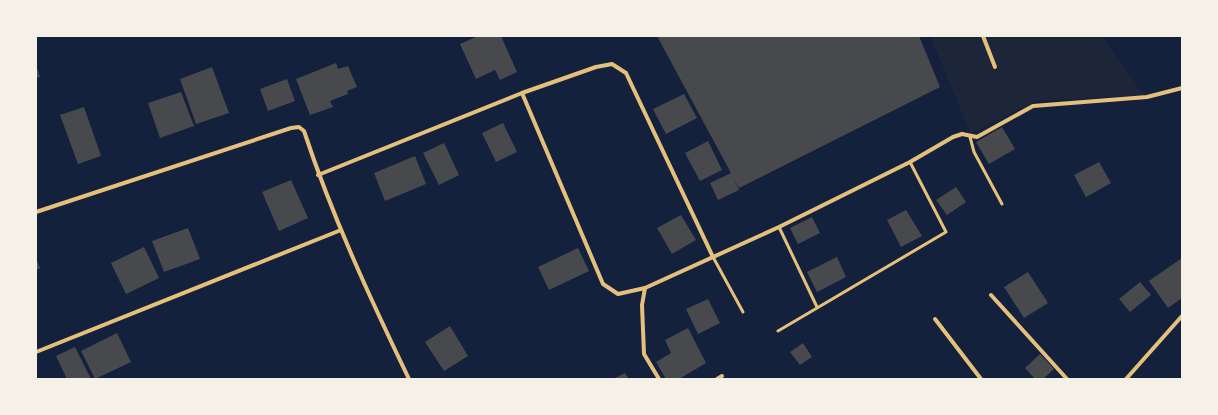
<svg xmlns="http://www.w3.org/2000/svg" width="1218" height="415" viewBox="0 0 1218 415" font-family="'Public Sans',sans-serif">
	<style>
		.green { fill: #1d2539 }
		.building { fill: #48494c }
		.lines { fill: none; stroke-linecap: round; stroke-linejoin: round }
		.service { stroke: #e5c07b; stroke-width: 3 }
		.minor { stroke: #e5c07b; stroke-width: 4 }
	</style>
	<rect width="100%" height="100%" fill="#14213d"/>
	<!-- green -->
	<path class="green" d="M930,36H1102L1144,95L1034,101L971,134Z"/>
	<!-- building -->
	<g class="building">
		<path d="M478,36H501L517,72L500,80L495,70L476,79L460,44Z"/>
		<path d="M657,36H919L940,87L739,188L733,177L739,190L718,200L710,183L731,173Z"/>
		<path d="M336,63L338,69L348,66L357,87L347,91L348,94L330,101L333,107L310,115L296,79Z"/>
		<path d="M36,65L40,77L36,78Z"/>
		<path d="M212,67L229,113L196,124L180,79Z"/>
		<path d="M287,79L295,101L268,111L260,89Z"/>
		<path d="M181,92L194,126L160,138L148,103Z"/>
		<path d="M684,94L697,118L666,134L653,109Z"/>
		<path d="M84,107L101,156L78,164L60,115Z"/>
		<path d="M503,123L517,152L496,162L482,133Z"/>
		<path d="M1002,127L1015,149L989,164L976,142Z"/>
		<path d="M708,141L722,170L700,181L685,153Z"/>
		<path d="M444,143L459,175L439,185L423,153Z"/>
		<path d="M415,156L426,184L385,201L374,173Z"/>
		<path d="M1099,162L1111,183L1086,197L1074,175Z"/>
		<path d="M291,180L308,218L279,231L262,192Z"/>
		<path d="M956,187L966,202L947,215L936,200Z"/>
		<path d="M906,210L922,236L901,247L887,220Z"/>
		<path d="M681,215L696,240L672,254L657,228Z"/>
		<path d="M812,217L820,233L798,244L790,228Z"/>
		<path d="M188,228L200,259L164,272L152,241Z"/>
		<path d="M144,247L159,278L126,294L111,263Z"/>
		<path d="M578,248L589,271L549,290L538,267Z"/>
		<path d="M837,257L846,277L817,292L807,272Z"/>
		<path d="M36,258L40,268L36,270Z"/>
		<path d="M1182,258V298L1168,308L1149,281Z"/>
		<path d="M1028,272L1048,303L1024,318L1004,287Z"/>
		<path d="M1140,282L1151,295L1130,312L1119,299Z"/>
		<path d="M708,299L720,323L698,334L686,309Z"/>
		<path d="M450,326L468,356L444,371L425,342Z"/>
		<path d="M688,328L706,363L679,379H666L656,362L671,353L665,340Z"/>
		<path d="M117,333L131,362L95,379L81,351Z"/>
		<path d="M803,343L812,357L800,365L790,352Z"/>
		<path d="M75,347L91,379H67L56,356Z"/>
		<path d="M1040,354L1054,369L1043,379H1035L1025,368Z"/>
		<path d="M625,373L629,379H613Z"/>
	</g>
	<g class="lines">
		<!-- service -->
		<g class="service">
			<path d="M970,137L974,152L1002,204"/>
			<path d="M779,227L817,307"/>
			<path d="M713,257L743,312"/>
			<path d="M778,331L946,232L910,162"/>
		</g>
		<!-- minor -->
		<g class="minor">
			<path d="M983,36L995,67"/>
			<path d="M522,93L603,284L618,294L645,288"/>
			<path d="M318,175L522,93L596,67L612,64L626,73L713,257"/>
			<path d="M36,212L291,128L299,127L304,131C332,216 370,298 409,379"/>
			<path d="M991,295L1067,379"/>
			<path d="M935,319L981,379"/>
			<path d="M36,352L341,230"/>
			<path d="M659,379L644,354L642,305L645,288L779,227L910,162L953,137L962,134L977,137L1033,106L1147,97L1182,88"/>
			<path d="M717,379L722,376"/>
			<path d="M1126,379L1182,316"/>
		</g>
	</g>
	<!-- border -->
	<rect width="1218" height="415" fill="none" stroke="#f6f1e7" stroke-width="74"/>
</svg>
